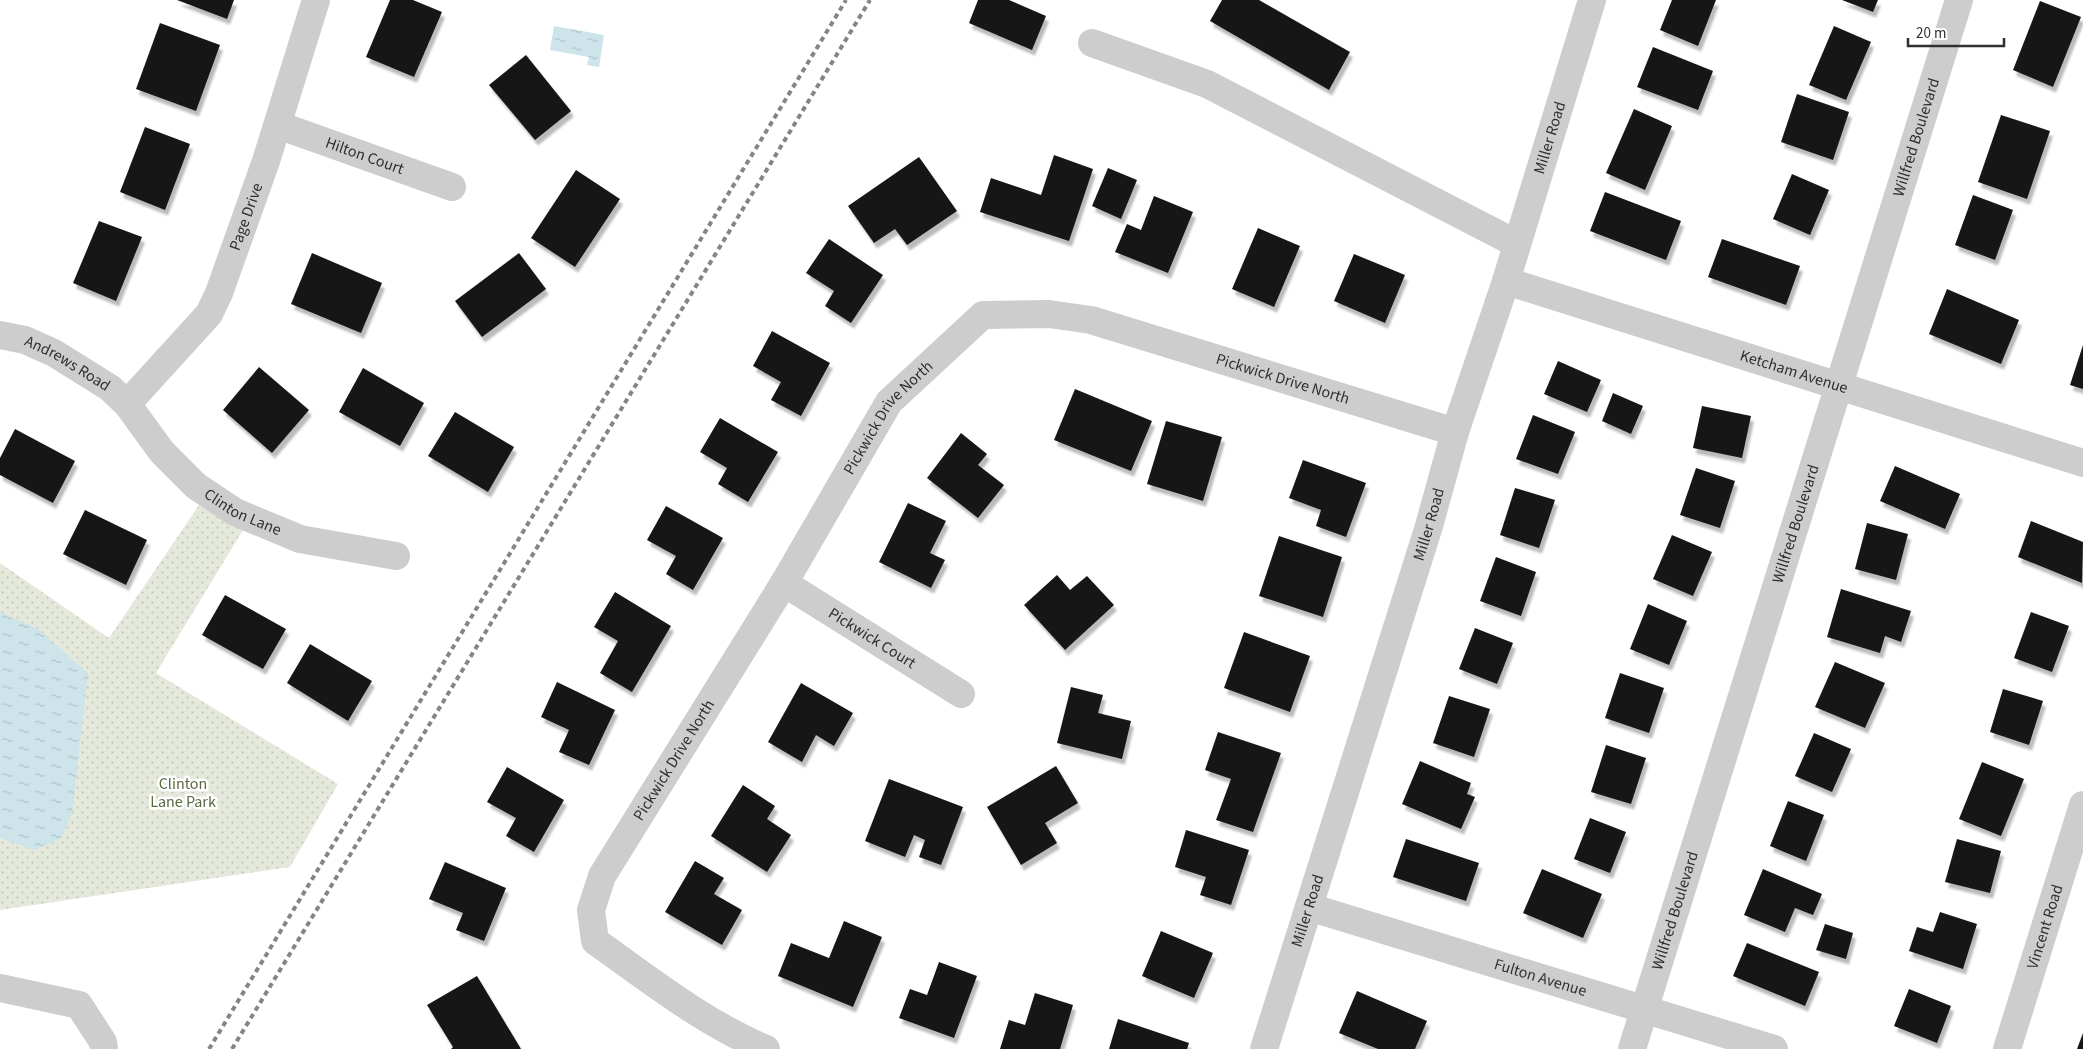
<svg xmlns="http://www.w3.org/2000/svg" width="2083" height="1049" viewBox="0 0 2083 1049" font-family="'Source Sans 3',sans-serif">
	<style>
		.grass { fill: url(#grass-dots) }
		.water { fill: url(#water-ripples) }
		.building { fill: #171717; filter: url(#shadow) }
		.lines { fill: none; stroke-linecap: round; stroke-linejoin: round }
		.minor { stroke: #cdcdcd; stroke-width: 28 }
		.rail { stroke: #858585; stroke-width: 4; stroke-dasharray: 5 4; stroke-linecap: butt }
		.labels { text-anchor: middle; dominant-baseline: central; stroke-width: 5; stroke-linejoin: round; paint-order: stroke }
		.street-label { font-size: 16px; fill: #303030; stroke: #fff }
		.park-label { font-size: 16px; fill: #5a693f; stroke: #fff }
	</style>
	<defs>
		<pattern id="grass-dots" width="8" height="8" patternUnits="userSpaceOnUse" patternTransform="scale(1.25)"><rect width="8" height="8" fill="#e5e9dc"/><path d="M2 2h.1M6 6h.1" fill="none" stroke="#c5c8bd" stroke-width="1.8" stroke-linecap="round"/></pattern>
		<pattern id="water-ripples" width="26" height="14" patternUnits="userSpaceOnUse" patternTransform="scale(1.25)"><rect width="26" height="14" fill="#cce4ea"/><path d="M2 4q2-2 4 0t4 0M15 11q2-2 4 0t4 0" fill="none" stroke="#b0c4c9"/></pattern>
		<filter id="shadow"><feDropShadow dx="3" dy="5.5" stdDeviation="1" flood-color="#0004"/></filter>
	</defs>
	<rect width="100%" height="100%" fill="#fff"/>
	<!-- grass -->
	<path class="grass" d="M201,502L243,530L156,673L338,784L290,867L0,910V563L109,638Z"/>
	<!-- water -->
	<g class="water">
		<path d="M554,26L604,35L599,67L587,65L589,57L550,50Z"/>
		<path d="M0,612L38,629L88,673L72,814L60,839L34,850L0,838Z"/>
	</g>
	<!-- building -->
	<g class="building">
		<path d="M177,0H234L227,19Z"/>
		<path d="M390,0H413L442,12L414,77L366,57Z"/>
		<path d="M978,0H1009L1046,16L1032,50L969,23Z"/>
		<path d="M1222,0H1259L1350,52L1329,90L1210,21Z"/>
		<path d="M1672,0H1716L1698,46L1660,30Z"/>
		<path d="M1842,0H1878L1873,12Z"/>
		<path d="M2040,1L2081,17L2053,87L2013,70Z"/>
		<path d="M160,23L220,45L196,111L136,89Z"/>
		<path d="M1834,26L1871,42L1846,100L1809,85Z"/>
		<path d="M1653,47L1713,71L1698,110L1637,87Z"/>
		<path d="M526,55L571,111L535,140L489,85Z"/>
		<path d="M1797,94L1849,112L1833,160L1781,142Z"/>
		<path d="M1634,109L1672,126L1645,190L1606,173Z"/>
		<path d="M2001,115L2050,131L2027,199L1978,182Z"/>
		<path d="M145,127L190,144L165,210L120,192Z"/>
		<path d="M1054,155L1093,169L1069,241L980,212L991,178L1041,195Z"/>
		<path d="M919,157L957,211L907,245L895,229L874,243L848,206Z"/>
		<path d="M1108,168L1137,180L1121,219L1092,206Z"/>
		<path d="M576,170L620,199L575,267L531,238Z"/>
		<path d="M1792,174L1829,190L1810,235L1773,219Z"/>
		<path d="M1605,192L1681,221L1666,260L1590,231Z"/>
		<path d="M1973,195L2013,210L1995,260L1955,245Z"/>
		<path d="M1154,196L1193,212L1168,273L1115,252L1127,224L1141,230Z"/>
		<path d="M99,221L142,237L116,301L73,283Z"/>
		<path d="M1258,228L1300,246L1274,307L1232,289Z"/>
		<path d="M829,239L883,275L851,323L825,306L834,291L806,273Z"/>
		<path d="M1722,239L1800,266L1786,305L1708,277Z"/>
		<path d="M312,253L382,283L361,333L291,304Z"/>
		<path d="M519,253L546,289L482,337L455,301Z"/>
		<path d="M1354,254L1405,275L1385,323L1334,301Z"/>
		<path d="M1947,289L2019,320L2001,364L1929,334Z"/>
		<path d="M772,331L830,363L801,416L771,400L781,382L753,366Z"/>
		<path d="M2083,345V389L2070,385Z"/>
		<path d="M1558,361L1601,380L1587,412L1544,394Z"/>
		<path d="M259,367L309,410L272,453L223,410Z"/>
		<path d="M363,368L424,403L400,446L339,412Z"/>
		<path d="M1075,389L1152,421L1131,471L1054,440Z"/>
		<path d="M1613,393L1643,406L1631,434L1602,421Z"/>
		<path d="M1702,406L1751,416L1742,458L1693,448Z"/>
		<path d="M455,412L514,447L488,492L428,456Z"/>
		<path d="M1533,415L1575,432L1558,474L1516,459Z"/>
		<path d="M720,418L778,452L748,502L718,484L727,468L700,452Z"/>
		<path d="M1166,421L1222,437L1203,501L1147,484Z"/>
		<path d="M15,429L75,461L53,503L0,475V458Z"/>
		<path d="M961,433L987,454L978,465L1004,485L978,518L927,478Z"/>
		<path d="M1303,460L1366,483L1346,537L1316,526L1321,510L1289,498Z"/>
		<path d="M1895,466L1960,494L1945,529L1880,501Z"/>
		<path d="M1696,468L1735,481L1720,528L1680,515Z"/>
		<path d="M1515,488L1555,500L1539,548L1500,535Z"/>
		<path d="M908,503L946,521L930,553L945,560L931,588L879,562Z"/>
		<path d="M666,506L723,538L693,590L666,574L676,556L647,540Z"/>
		<path d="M85,510L147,540L126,585L63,554Z"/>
		<path d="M2031,521L2083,542L2082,583L2018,557Z"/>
		<path d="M1867,523L1908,534L1896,580L1855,569Z"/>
		<path d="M1672,535L1712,552L1693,596L1653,579Z"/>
		<path d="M1279,536L1342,557L1323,617L1259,596Z"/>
		<path d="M1496,557L1536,572L1521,616L1480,601Z"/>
		<path d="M1057,575L1070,590L1087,576L1114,605L1065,650L1024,605Z"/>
		<path d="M1841,589L1911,611L1901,642L1885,636L1880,653L1827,637Z"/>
		<path d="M615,592L671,626L632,692L600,673L618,641L594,627Z"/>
		<path d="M225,595L286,629L263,669L202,635Z"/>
		<path d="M1648,604L1687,621L1669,665L1630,649Z"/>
		<path d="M2031,612L2069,626L2052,672L2014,658Z"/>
		<path d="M1475,628L1513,643L1497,684L1459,669Z"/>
		<path d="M1244,632L1310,656L1290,712L1224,688Z"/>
		<path d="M310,644L372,681L348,721L287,683Z"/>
		<path d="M1835,662L1885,683L1865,728L1815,707Z"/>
		<path d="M1620,673L1664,688L1649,733L1605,718Z"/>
		<path d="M557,682L615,710L589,765L559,752L569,730L541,717Z"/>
		<path d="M801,683L853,713L834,746L816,735L802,762L768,742Z"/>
		<path d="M1071,687L1103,695L1098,713L1131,721L1122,759L1057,743Z"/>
		<path d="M2003,689L2043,701L2029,745L1990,732Z"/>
		<path d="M1449,696L1490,709L1474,757L1433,743Z"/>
		<path d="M1218,732L1281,753L1253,832L1216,820L1231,779L1205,770Z"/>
		<path d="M1814,733L1851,749L1832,792L1795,776Z"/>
		<path d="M1606,745L1646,758L1631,804L1591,792Z"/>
		<path d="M1420,761L1471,783L1467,794L1475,797L1461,829L1402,804Z"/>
		<path d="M1982,762L2024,779L2001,836L1959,819Z"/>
		<path d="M1056,766L1078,803L1045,823L1057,843L1021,865L987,807Z"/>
		<path d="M507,767L564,800L534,852L506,836L516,818L487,802Z"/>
		<path d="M889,779L963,807L941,865L919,857L925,840L914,835L905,857L865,841Z"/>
		<path d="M743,785L775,806L767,819L791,835L767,872L711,836Z"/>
		<path d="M1788,801L1824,815L1806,861L1770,846Z"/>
		<path d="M1590,818L1626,832L1610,873L1574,859Z"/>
		<path d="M1186,830L1249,850L1231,905L1200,895L1206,877L1175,867Z"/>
		<path d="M1406,839L1479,863L1466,901L1393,877Z"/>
		<path d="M1957,839L2001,851L1990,893L1945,882Z"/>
		<path d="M695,861L724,878L714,894L742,910L722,945L665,912Z"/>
		<path d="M445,862L506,888L484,941L456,930L463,913L429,899Z"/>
		<path d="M1542,869L1602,894L1583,938L1523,913Z"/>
		<path d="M1763,869L1822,894L1813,915L1795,908L1785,932L1744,915Z"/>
		<path d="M1940,912L1977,924L1963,969L1909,951L1917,927L1933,932Z"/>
		<path d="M844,921L882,937L853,1007L778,976L791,943L829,958Z"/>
		<path d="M1825,924L1853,933L1846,959L1816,950Z"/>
		<path d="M1161,931L1213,953L1194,998L1142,976Z"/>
		<path d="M1747,943L1819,972L1805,1006L1733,976Z"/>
		<path d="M939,962L977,976L954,1038L899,1018L910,989L927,995Z"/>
		<path d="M477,976L521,1049H451L453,1047L427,1005Z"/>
		<path d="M1909,989L1951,1006L1937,1043L1894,1026Z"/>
		<path d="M1357,991L1427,1021L1415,1049H1378L1339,1033Z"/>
		<path d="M1035,993L1073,1005L1060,1049H1000L1009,1020L1025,1025Z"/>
		<path d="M1118,1019L1189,1043L1187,1049H1109Z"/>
		<path d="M2083,1033V1049H2077Z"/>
	</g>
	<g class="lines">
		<!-- minor -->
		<g class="minor">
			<path d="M1092,43L1207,84L1517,244"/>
			<path id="s1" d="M278,125L452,187"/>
			<path id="s2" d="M1506,281L2083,463"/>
			<path id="s3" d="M0,335L25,340L54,353L110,388L127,404L162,452L196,486L235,512L300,539L396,556"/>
			<path id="s4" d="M127,404L209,314L219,293L266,161L316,0"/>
			<path id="s5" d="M784,583L961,694"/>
			<path id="s6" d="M1309,907L1774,1049"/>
			<path d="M0,988L79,1005L103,1042L104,1049"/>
			<path id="s7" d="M766,1049C704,1023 650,980 595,941L591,910L602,876L784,583L889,402L983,315L1049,314L1091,320L1455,432"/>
			<path id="s8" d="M1264,1049L1429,526L1455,432L1506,281L1592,0"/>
			<path id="s9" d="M1632,1049L1959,0"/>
			<path id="s10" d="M2007,1049L2083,805"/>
		</g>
		<!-- rail -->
		<g class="rail">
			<path d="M209,1049L846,0"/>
			<path d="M232,1049L870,0"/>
		</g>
	</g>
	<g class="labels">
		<!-- street labels -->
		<g class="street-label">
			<text stroke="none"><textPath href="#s8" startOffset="955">Miller Road</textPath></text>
			<text stroke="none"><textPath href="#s9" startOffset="955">Willfred Boulevard</textPath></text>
			<text stroke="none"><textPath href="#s1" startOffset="92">Hilton Court</textPath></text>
			<text stroke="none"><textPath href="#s4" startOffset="226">Page Drive</textPath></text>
			<text stroke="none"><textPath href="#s3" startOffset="74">Andrews Road</textPath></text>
			<text stroke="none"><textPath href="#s2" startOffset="302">Ketcham Avenue</textPath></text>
			<text stroke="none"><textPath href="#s7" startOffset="1261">Pickwick Drive North</textPath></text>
			<text stroke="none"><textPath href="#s7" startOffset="811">Pickwick Drive North</textPath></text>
			<text stroke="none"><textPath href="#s3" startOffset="308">Clinton Lane</textPath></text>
			<text stroke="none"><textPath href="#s8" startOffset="550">Miller Road</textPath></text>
			<text stroke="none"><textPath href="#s9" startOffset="550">Willfred Boulevard</textPath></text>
			<text stroke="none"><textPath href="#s5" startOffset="104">Pickwick Court</textPath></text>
			<text stroke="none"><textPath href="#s7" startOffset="406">Pickwick Drive North</textPath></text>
			<text stroke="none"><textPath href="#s8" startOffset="145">Miller Road</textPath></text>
			<text stroke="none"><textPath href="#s9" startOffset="145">Willfred Boulevard</textPath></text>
			<text stroke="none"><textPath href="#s10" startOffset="128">Vincent Road</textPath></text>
			<text stroke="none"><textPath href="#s6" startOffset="242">Fulton Avenue</textPath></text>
		</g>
		<!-- park labels -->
		<g class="park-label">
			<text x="183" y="784">Clinton<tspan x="183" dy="18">Lane Park</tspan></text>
		</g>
	</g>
	<!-- scale -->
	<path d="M1908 38v8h96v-8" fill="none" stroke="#303030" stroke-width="2.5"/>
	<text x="1916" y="38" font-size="15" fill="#303030" stroke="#ffffff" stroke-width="4" paint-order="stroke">20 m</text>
</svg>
